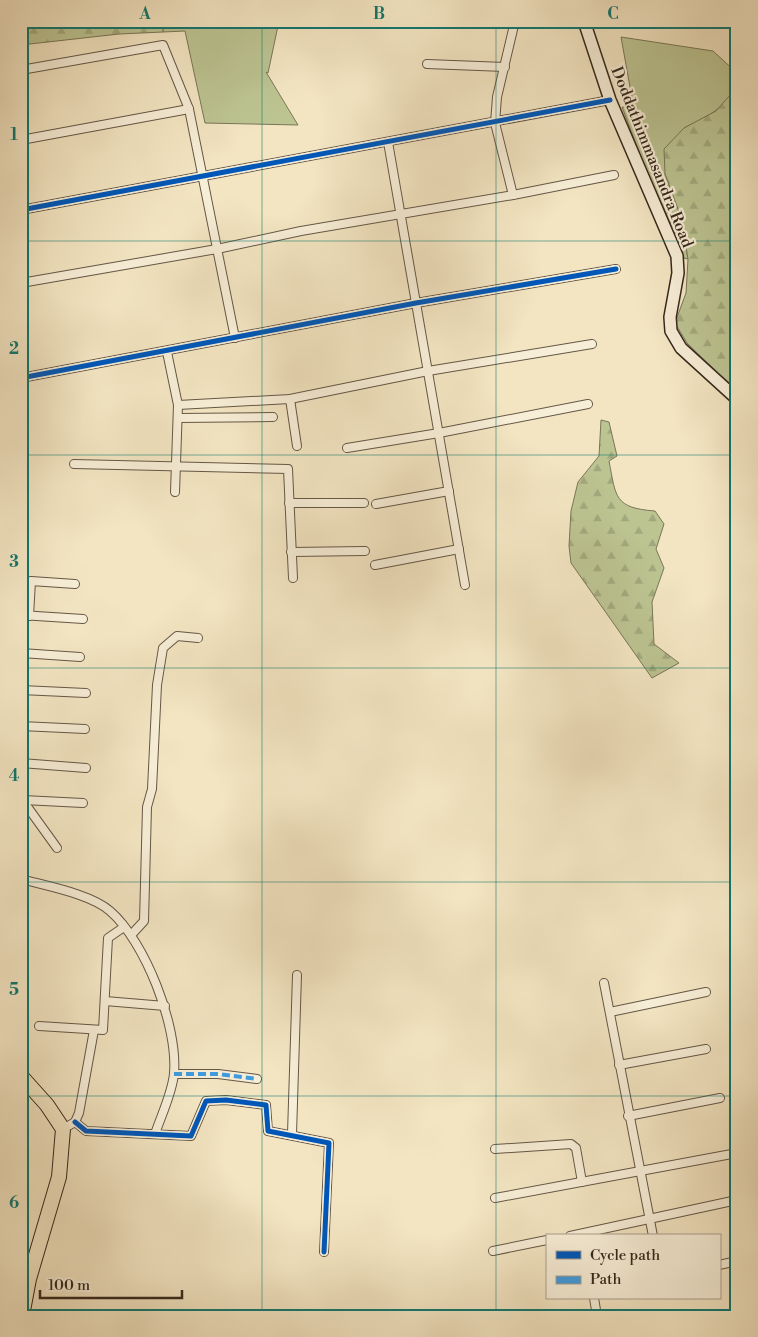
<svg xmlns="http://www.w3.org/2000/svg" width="758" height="1337" viewBox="0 0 758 1337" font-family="'Libre Bodoni',serif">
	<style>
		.green { fill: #bcc492; stroke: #797658 }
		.forest { fill: url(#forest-firs); stroke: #797658 }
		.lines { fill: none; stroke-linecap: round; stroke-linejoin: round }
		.street-casing { stroke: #655746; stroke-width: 10 }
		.secondary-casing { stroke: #36281d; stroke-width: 14 }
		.highway-casing { stroke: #36281d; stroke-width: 16 }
		.street { stroke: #f7eed7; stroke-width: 8 }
		.secondary { stroke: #f7eed7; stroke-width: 11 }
		.highway { stroke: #f3e5c2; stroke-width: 14 }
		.quiet { stroke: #3e9cdf; stroke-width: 4; stroke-dasharray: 8 4; stroke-linecap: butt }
		.cycleway-casing { stroke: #f7eed7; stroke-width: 8 }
		.cycleway { stroke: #0057b8; stroke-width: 5 }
		.grid { fill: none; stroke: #0f766e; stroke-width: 1; stroke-opacity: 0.55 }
		.labels { text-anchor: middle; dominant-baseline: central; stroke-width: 4.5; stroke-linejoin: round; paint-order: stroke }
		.street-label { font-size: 16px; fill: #36281d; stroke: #f7eed7 }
		.neatline { fill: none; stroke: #0f766e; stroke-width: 2 }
		.grid-label { font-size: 16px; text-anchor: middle; font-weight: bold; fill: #0f766e }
	</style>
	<defs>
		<pattern id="forest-firs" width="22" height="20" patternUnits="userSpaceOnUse" patternTransform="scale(1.25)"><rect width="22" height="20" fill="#bcc492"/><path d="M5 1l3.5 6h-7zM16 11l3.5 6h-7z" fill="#a2a87d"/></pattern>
	</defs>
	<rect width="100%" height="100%" fill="#f3e5c2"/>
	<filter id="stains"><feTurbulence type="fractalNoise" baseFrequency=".004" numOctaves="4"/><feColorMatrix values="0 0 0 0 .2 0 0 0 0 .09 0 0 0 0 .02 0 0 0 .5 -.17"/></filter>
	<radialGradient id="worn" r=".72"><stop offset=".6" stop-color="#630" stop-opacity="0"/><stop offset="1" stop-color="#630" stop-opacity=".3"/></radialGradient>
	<!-- green -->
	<g class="green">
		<path d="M163,21H279L268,73L266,72L298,125L205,123L185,31L163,32Z"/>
		<path d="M621,37L713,51L737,73C737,104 708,116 684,128L665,174L681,217L688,259L684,258L669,219L648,176L622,107L634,109Z"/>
	</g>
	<!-- forest -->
	<g class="forest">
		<path d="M21,21H163V32L119,34L21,45Z"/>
		<path d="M737,87V392L687,343L675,323L686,293L688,259L681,217L665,174L664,149L684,128L716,111Z"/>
		<path d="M601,420L609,422L617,456L609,461C616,497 614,508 655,511L664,524L656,549L664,568L652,602L654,644L679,663L652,678L571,563L569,546L571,511L578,482L599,456Z"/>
	</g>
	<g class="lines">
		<!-- street casing -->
		<g class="street-casing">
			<g id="street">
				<path d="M497,21L514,23"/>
				<path d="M427,64L505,67"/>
				<path d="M21,70L163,45L189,109L235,338"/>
				<path d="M21,140L189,109"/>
				<path d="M388,142L465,585"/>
				<path d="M513,195L495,123L497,97L515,21"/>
				<path d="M21,210L610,100"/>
				<path d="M21,283L217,249L301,231L513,195L614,175"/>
				<path d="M167,352L178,405L175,492"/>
				<path d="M21,378L416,303L616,269"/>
				<path d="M290,399L297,446"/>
				<path d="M178,405L290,399L428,371L592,344"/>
				<path d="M178,418L273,417"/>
				<path d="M347,448L439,433L588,404"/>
				<path d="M74,464L288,469L293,578"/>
				<path d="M289,503H364"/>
				<path d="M376,504L449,491"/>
				<path d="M291,552L365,551"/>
				<path d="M375,565L459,549"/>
				<path d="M21,615L83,619"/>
				<path d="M29,616L31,581L75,584"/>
				<path d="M21,653L80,657"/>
				<path d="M21,690L86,693"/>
				<path d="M21,726L85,729"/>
				<path d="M21,763L86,768"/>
				<path d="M21,798L57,848"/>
				<path d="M23,800L83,803"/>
				<path d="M21,879C46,886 91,894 110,911C145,941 178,1026 174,1073C173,1091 161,1116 155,1134"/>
				<path d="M132,934L144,921L147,807L152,789L157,685L163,648L177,636L198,638"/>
				<path d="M604,983L653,1236"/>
				<path d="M105,1001L165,1006"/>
				<path d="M610,1012L706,992"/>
				<path d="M39,1026L103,1030L108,938L124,927"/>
				<path d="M619,1065L706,1049"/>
				<path d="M174,1074H218L257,1079"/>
				<path d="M628,1116L720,1098"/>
				<path d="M75,1122L86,1131L191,1136L206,1101L226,1100L266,1105L268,1131L329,1143L324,1252"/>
				<path d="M63,1129L75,1122L79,1113L94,1030"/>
				<path d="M292,1134L297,975"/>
				<path d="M495,1149L571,1144L576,1148L582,1182"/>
				<path d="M495,1198L737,1153"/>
				<path d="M570,1236L737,1200"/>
				<path d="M493,1251L547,1240"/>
				<path d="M719,1265L737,1261"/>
				<path d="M594,1298L597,1316"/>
			</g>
		</g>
		<!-- secondary casing -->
		<g class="secondary-casing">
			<path id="secondary" d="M584,21L610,100L677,256L678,273L670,317L671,331L681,348L737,399"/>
		</g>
		<!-- highway casing -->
		<g class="highway-casing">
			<path id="highway" d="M21,1076L47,1105L63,1129L59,1177L29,1279L22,1316"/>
		</g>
		<!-- street -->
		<use href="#street" class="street"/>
		<!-- secondary -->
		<use href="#secondary" class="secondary"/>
		<!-- highway -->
		<use href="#highway" class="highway"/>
		<!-- quiet -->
		<path class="quiet" d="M174,1074H218L257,1079"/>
		<!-- cycleway casing -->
		<g class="cycleway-casing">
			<g id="cycleway">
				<path d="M21,210L610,100"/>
				<path d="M21,378L416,303L616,269"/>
				<path d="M75,1122L86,1131L191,1136L206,1101L226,1100L266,1105L268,1131L329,1143L324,1252"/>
			</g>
		</g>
		<!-- cycleway -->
		<use href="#cycleway" class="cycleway"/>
	</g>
	<!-- grid -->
	<path class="grid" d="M262,21V1316M496,21V1316M21,241H737M21,455H737M21,668H737M21,882H737M21,1096H737"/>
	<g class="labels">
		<!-- street labels -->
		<g class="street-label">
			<text transform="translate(652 157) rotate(68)">Doddathimmasandra Road</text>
		</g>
	</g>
	<!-- margin -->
	<rect width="758" height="1337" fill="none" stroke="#f3e5c2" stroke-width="55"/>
	<!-- legend -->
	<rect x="546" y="1234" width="175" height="65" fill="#f7eed7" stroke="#aa9f8d"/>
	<rect x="556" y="1251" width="25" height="8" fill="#0057b8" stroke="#aa9f8d"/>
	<text x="590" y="1260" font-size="15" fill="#36281d">Cycle path</text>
	<rect x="556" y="1276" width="25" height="8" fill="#3e9cdf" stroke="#aa9f8d"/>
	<text x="590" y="1284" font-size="15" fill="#36281d">Path</text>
	<!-- scale -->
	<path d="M40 1290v8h142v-8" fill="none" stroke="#36281d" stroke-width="2.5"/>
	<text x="48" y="1290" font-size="15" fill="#36281d" stroke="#f7eed7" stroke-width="4" paint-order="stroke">100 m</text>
	<rect x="28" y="28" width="702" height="1282" class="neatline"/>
	<g class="grid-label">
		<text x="145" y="19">A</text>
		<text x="379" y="19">B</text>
		<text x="613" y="19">C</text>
		<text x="14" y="140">1</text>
		<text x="14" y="354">2</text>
		<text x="14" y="567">3</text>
		<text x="14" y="781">4</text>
		<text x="14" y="995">5</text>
		<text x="14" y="1208">6</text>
	</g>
	<rect width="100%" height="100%" filter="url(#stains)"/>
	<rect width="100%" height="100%" fill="url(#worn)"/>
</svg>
